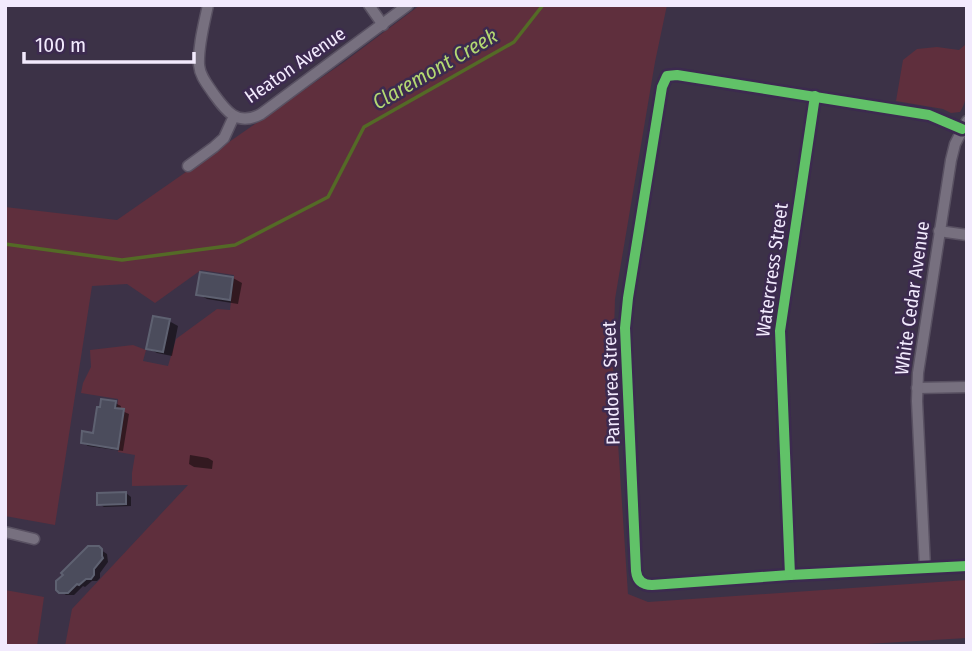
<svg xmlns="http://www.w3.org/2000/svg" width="972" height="651" viewBox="0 0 972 651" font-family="'Fira Sans Condensed',sans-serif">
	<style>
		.green { fill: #5f2f3d }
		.shadow { fill: #0007 }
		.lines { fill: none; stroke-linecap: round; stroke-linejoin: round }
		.stream { stroke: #546a26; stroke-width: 3.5 }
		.building { fill: #4b4c5c; stroke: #5e6171; stroke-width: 2 }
		.minor-casing { stroke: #595162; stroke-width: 13 }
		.minor { stroke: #77707f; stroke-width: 10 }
		.cycleway-casing { stroke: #3c2a4f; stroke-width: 15 }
		.cycleway { stroke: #61c268; stroke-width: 10 }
		.labels { text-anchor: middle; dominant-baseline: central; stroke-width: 5; stroke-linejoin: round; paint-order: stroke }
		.street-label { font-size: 19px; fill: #f2eafd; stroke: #3c2a4f }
		.water-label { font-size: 21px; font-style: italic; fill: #b3d872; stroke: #3c2a4f }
	</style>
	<rect width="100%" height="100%" fill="#3c3247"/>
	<!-- green -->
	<g class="green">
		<path d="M420,5H667L655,62L615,299L613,367L628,594L648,602L967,580V638L833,646H65L72,609L188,485L132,486V473L135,455L118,452L124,409L117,408L118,399L81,393L83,383L91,367L90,350L133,345L146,350L143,361L168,366L176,339L217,309L230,310L234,275L201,270L155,303L127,284L92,286L55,525L5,516V207L117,220L344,62Z"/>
		<path d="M965,45H967C967,64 971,97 960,112L951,113L943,109L896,101L903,60L917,49L937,47L959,50Z"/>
		<path d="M5,590L44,597L37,646H5Z"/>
	</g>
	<!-- shadow -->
	<g class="shadow">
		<path d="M201,274L233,278L242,283L238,304L207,299L198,294Z"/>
		<path d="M169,321L178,326L172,356L157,353L148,348Z"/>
		<path d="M115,403L121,406L120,410L129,414L123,451L88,446L82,442L94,435Z"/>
		<path d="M190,455L208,458L213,461L212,469L194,467L189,464Z"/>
		<path d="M126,493L131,497V506L104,507L99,504Z"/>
		<path d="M98,548L107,554L108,562L100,573V578L97,581H92L85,587L83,586L74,595H66L60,591Z"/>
	</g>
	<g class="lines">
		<!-- stream -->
		<path class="stream" d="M5,244L122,260L235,245L328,197L364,127L514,42L543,5"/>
	</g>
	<!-- building -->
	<g class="building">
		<path d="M200,272L233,277L230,300L196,295Z"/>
		<path d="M153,316L170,319L163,352L146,349Z"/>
		<path d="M101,399L116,401L115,408L124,409L118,449L81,443L82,431L93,433L97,407H100Z"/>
		<path d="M126,492V504L97,505V493Z"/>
		<path d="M88,546H99L102,549V556L103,558L94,569V575L91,579H86L79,585L77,584L68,593H59L56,590V581L63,575L61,573Z"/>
	</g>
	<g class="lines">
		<!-- minor casing -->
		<g class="minor-casing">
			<g id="minor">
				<path d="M208,5C204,24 198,46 199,65C200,76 207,84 213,93C226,111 237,127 261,114L408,5"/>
				<path d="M369,5L383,25"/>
				<path d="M962,129L929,115L677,75L667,76L662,87L628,298L625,328L636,571C637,580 642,585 652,585L790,575L967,566"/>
				<path d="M188,166L214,147L224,138L234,116"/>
				<path d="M939,231L967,235"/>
				<path d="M917,388L967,387"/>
				<path d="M5,532L34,539"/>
				<path d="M925,568L917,401L918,373L951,160L955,144L967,121"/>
				<path d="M790,575L780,331L815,96"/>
			</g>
		</g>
		<!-- minor -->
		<use href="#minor" class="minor"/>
		<!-- cycleway casing -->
		<g class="cycleway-casing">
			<g id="cycleway">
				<path d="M962,129L929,115L677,75L667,76L662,87L628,298L625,328L636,571C637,580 642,585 652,585L790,575L967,566"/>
				<path d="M790,575L780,331L815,96"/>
			</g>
		</g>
		<!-- cycleway -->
		<use href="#cycleway" class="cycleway"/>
	</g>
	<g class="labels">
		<!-- street labels -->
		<g class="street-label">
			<text transform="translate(295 65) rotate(-35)">Heaton Avenue</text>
			<text transform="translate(772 270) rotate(-82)">Watercress Street</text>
			<text transform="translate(912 298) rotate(-82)">White Cedar Avenue</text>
			<text transform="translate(611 383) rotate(-92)">Pandorea Street</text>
		</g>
		<!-- water labels -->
		<g class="water-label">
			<text transform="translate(435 69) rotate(-30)">Claremont Creek</text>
		</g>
	</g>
	<!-- border -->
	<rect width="972" height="651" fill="none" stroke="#f2eafd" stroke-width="14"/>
	<!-- scale -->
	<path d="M24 52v10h170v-10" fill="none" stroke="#f2eafd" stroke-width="3.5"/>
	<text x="35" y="52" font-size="21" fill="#f2eafd" stroke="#3c2a4f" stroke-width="5" paint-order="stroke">100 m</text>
</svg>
